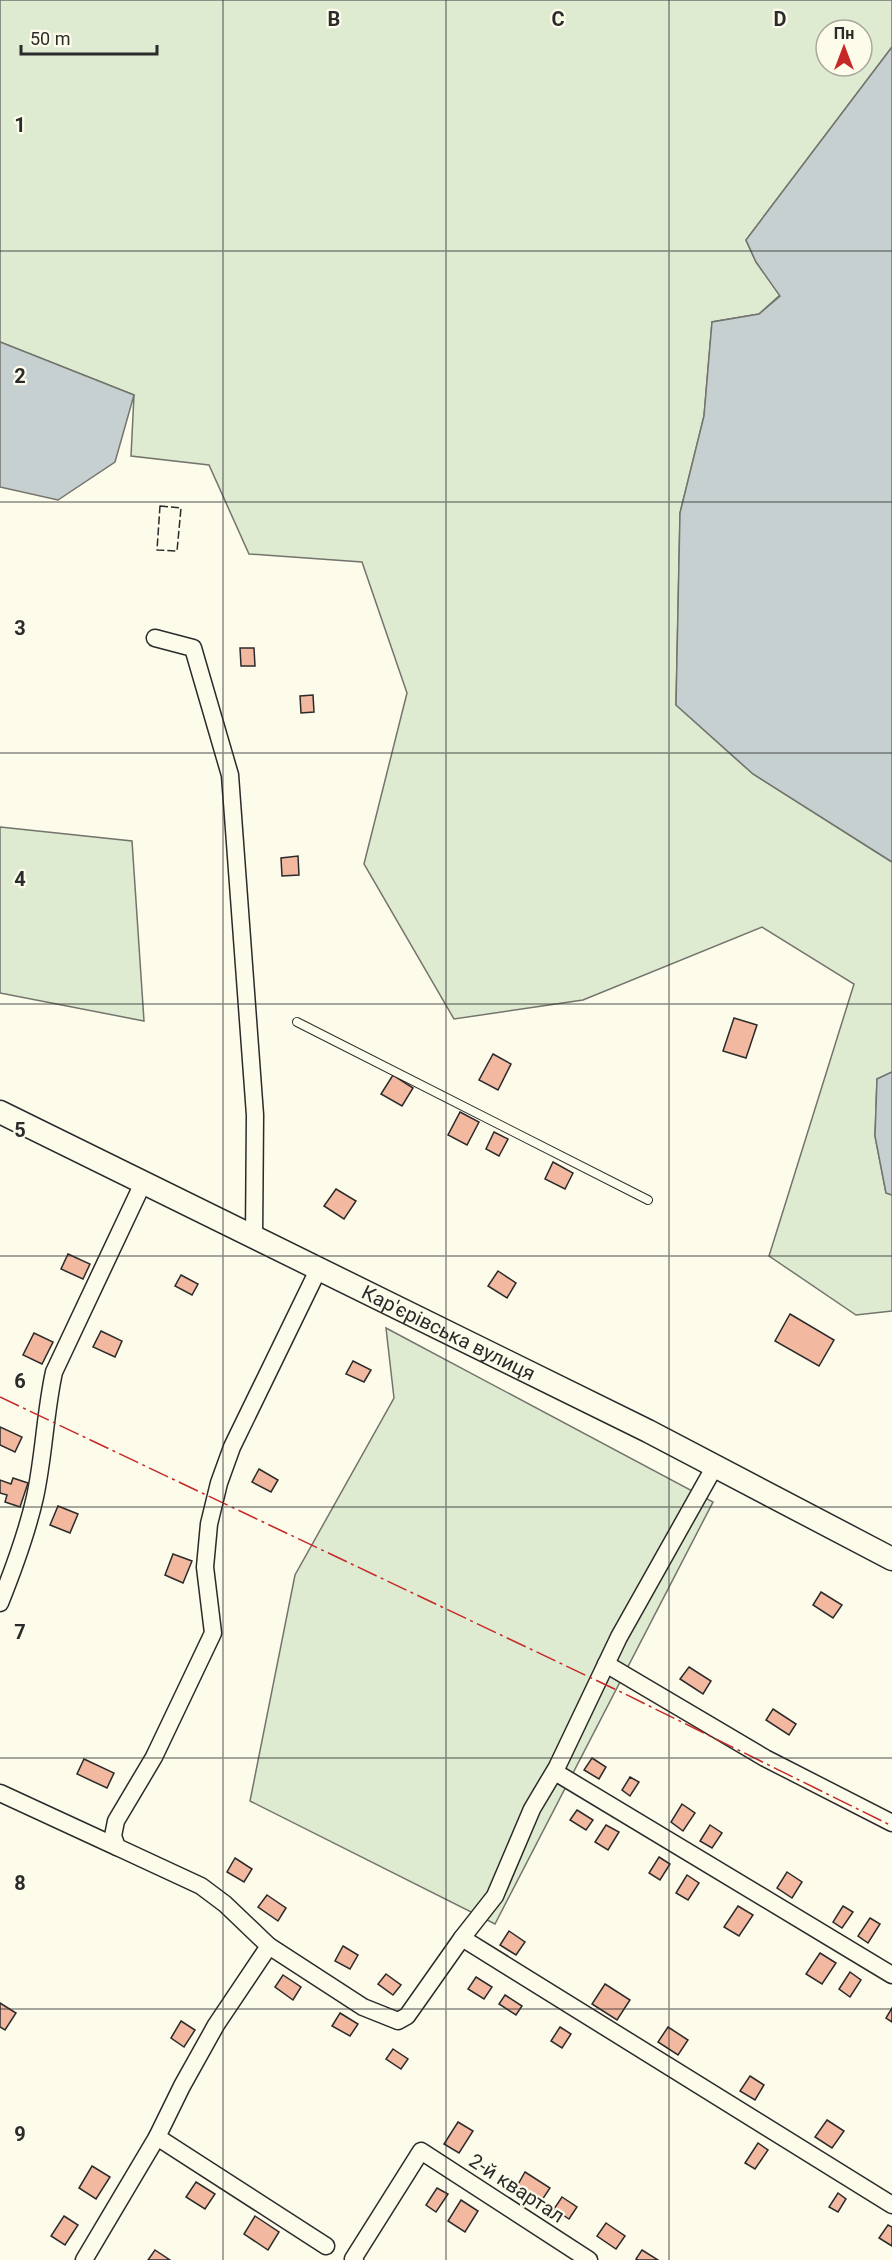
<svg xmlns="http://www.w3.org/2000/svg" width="892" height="2260" viewBox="0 0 892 2260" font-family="Roboto,sans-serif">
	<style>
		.green { fill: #deebd1; stroke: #74746e; stroke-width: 1.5; fill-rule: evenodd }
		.water { fill: #c7d0d0; stroke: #74746e; stroke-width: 1.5 }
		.building { fill: #f2b8a0; stroke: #2b2b2b; stroke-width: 1.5 }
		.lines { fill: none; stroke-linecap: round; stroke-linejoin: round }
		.lane-casing { stroke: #2b2b2b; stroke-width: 10 }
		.street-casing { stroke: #2b2b2b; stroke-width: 19 }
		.secondary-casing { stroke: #2b2b2b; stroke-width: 25 }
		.lane { stroke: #fdfbea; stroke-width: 8 }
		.street { stroke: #fdfbea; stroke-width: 16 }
		.secondary { stroke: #fdfbea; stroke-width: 22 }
		.fence { stroke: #2b2b2b; stroke-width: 1.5; stroke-dasharray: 8 3; stroke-linecap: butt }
		.power { stroke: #c62828; stroke-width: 1.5; stroke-dasharray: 21 4.5 3 4.5; stroke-linecap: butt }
		.grid { fill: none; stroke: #2b2b2b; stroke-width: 1.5; stroke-opacity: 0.55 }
		.labels { text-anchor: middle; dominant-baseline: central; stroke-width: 4.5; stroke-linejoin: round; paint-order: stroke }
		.street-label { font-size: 20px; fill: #2b2b2b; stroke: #fdfbea }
		.grid-label { font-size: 20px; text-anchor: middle; font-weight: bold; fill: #2b2b2b; stroke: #fdfbea; stroke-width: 4.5; stroke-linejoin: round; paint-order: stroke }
	</style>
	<rect width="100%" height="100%" fill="#fdfbea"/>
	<!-- green -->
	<g class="green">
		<path d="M0,0H892V47L746,240L756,262L780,295L759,314L712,322L704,416L680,513L676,705L753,774L892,862V1072L877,1079L875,1136L886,1193L892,1195V1311L856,1315L769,1256L854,984L762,927L583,1000L454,1019L364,864L407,693L362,562L249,554L209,465L131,456L134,395L0,342ZM826,30H862V66H826Z"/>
		<path d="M0,827L132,841L144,1021L0,993Z"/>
		<path d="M386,1328L713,1502L495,1924L250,1801L295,1575L394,1398Z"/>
	</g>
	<!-- water -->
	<g class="water">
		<path d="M892,47V862L753,774L676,705L680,513L704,416L712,322L759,314L780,296L756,262L746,240Z"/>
		<path d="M0,342L134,395L115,462L58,500L0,487Z"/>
		<path d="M892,1072V1195L886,1193L875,1136L877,1079Z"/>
	</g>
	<!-- building -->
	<g class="building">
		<path d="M240,648H254L255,666H241Z"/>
		<path d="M313,695L314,712L301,713L300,696Z"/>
		<path d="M298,856L299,875L282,876L281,858Z"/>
		<path d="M734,1018L757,1025L746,1058L723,1051Z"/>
		<path d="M493,1054L511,1064L498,1090L479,1080Z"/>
		<path d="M393,1075L413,1088L402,1106L381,1094Z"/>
		<path d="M460,1112L479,1122L467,1145L448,1135Z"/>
		<path d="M494,1132L508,1139L499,1156L486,1149Z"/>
		<path d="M553,1162L573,1173L565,1189L545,1179Z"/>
		<path d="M336,1189L356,1201L344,1219L324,1206Z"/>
		<path d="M68,1254L90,1264L83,1279L61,1269Z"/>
		<path d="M498,1271L516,1283L507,1298L488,1286Z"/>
		<path d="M181,1275L198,1284L192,1295L175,1286Z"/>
		<path d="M790,1314L834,1340L819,1366L775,1341Z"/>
		<path d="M101,1331L122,1341L115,1357L93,1347Z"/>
		<path d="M34,1333L53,1342L42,1364L23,1355Z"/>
		<path d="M353,1361L371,1370L364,1382L346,1374Z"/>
		<path d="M0,1427L22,1437L15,1452L0,1445Z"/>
		<path d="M259,1469L278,1480L271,1492L252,1482Z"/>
		<path d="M13,1478L28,1483L20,1507L5,1502L7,1495L0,1493V1480L11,1484Z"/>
		<path d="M58,1506L78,1514L70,1533L50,1525Z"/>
		<path d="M173,1554L192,1561L183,1583L165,1575Z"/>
		<path d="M821,1592L842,1605L833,1618L813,1605Z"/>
		<path d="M689,1667L711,1681L703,1694L680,1679Z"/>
		<path d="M773,1709L796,1724L789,1735L766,1720Z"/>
		<path d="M592,1758L606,1767L599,1779L584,1770Z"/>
		<path d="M84,1759L114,1773L107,1788L77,1774Z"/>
		<path d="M630,1777L639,1782L630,1796L622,1790Z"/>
		<path d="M682,1804L695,1813L683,1831L671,1822Z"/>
		<path d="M577,1810L593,1820L586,1830L570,1820Z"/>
		<path d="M606,1825L619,1832L608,1850L595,1842Z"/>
		<path d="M710,1825L722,1833L712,1848L700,1841Z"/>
		<path d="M659,1857L670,1864L660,1880L649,1873Z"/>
		<path d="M235,1858L252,1869L244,1882L227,1872Z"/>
		<path d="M787,1872L802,1882L792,1898L777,1888Z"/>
		<path d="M687,1875L699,1883L688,1900L676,1893Z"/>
		<path d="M267,1895L286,1908L278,1921L258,1907Z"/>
		<path d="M738,1906L753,1915L739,1936L724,1927Z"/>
		<path d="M843,1906L853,1912L842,1928L833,1922Z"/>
		<path d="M870,1918L880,1924L868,1943L858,1936Z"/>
		<path d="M509,1931L525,1942L516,1955L500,1945Z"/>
		<path d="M343,1946L358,1955L350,1969L335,1961Z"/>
		<path d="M820,1953L836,1963L822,1984L806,1974Z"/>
		<path d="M850,1972L861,1980L850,1997L839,1989Z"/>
		<path d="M386,1974L401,1985L393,1995L378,1984Z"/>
		<path d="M283,1975L301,1987L293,2000L275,1987Z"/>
		<path d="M476,1977L492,1987L484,1999L468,1989Z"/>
		<path d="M605,1984L630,2000L617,2020L592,2004Z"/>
		<path d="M505,1995L522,2006L516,2015L499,2004Z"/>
		<path d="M0,2003L16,2013L5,2030L0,2027Z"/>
		<path d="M892,2008V2022L886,2018Z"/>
		<path d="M340,2013L358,2024L350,2036L332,2026Z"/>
		<path d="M181,2021L195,2030L184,2047L171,2038Z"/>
		<path d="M560,2027L571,2034L562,2048L551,2041Z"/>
		<path d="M668,2027L688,2040L678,2055L658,2042Z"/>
		<path d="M393,2049L408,2059L401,2069L386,2059Z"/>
		<path d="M750,2076L764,2085L755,2100L740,2091Z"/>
		<path d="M827,2120L844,2131L832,2148L815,2137Z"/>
		<path d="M458,2122L473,2131L459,2153L444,2144Z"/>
		<path d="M758,2143L768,2150L755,2169L745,2163Z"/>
		<path d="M92,2166L110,2177L96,2199L79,2188Z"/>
		<path d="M525,2172L550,2188L540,2203L516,2188Z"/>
		<path d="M196,2182L215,2194L205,2209L186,2197Z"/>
		<path d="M437,2188L448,2194L436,2212L426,2205Z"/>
		<path d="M838,2193L846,2199L838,2212L829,2207Z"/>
		<path d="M562,2197L577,2207L569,2219L554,2209Z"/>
		<path d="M461,2200L478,2211L465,2232L448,2221Z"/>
		<path d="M64,2216L78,2225L65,2245L51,2236Z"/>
		<path d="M255,2216L279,2232L268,2250L244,2234Z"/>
		<path d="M606,2223L625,2236L616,2249L597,2236Z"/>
		<path d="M888,2225L892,2227V2246L879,2238Z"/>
		<path d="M155,2250L170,2260H148Z"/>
		<path d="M642,2250L658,2260H638L636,2259Z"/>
	</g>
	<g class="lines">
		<!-- lane casing -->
		<g class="lane-casing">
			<path id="lane" d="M297,1022L648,1200"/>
		</g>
		<!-- street casing -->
		<g class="street-casing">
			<g id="street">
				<path d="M155,638L193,648L230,775L255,1115L254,1238"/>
				<path d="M0,1603C14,1568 27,1533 35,1497C44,1456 45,1413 54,1372L143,1183"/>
				<path d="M606,1664L765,1758L892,1823"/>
				<path d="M555,1772L892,1975"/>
				<path d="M0,1793L117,1847"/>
				<path d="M462,1938L892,2205"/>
				<path d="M269,1946L225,1904L201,1886L117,1847L113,1836L116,1821L154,1757L213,1633L205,1567L209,1524L219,1483L232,1447L318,1270"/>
				<path d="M157,2137L326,2246"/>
				<path d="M84,2260L157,2137L182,2086L216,2025L269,1946L363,2007L398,2021L407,2016L462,1938L495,1896L532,1809L557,1767L619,1637L715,1466"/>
				<path d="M355,2260L353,2259L421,2151L589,2260"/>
			</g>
		</g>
		<!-- secondary casing -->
		<g class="secondary-casing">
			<g id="secondary">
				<path id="s1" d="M0,1112L648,1431L892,1559"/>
			</g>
		</g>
		<!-- lane -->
		<use href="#lane" class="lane"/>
		<!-- street -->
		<use href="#street" class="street"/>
		<!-- secondary -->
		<use href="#secondary" class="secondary"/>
		<!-- fence -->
		<path class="fence" d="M160,506L181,508L177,551L157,550Z"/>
		<!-- power -->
		<path class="power" d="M0,1397L623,1693L892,1826"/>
	</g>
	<!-- grid -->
	<path class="grid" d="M223,0V2260M446,0V2260M669,0V2260M0,251H892M0,502H892M0,753H892M0,1004H892M0,1256H892M0,1507H892M0,1758H892M0,2009H892"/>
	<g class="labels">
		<!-- street labels -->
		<g class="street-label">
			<text stroke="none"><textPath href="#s1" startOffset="500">Кар'єрівська вулиця</textPath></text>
			<text transform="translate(517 2188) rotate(33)">2-й квартал</text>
		</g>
	</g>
	<g class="grid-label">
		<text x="334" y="26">B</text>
		<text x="558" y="26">C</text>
		<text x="780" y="26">D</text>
		<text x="20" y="132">1</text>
		<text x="20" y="383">2</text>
		<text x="20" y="635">3</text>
		<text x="20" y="886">4</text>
		<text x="20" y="1137">5</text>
		<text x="20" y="1388">6</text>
		<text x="20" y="1639">7</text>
		<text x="20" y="1890">8</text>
		<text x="20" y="2141">9</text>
	</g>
	<!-- north arrow -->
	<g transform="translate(844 48)"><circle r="28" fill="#fdfbea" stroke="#a9a89e" stroke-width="1.5"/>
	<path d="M0-4.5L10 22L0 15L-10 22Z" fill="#c62828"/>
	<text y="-9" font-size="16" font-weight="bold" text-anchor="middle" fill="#2b2b2b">Пн</text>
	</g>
	<!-- scale -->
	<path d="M21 45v9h136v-9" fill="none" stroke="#2b2b2b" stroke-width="3"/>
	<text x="30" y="45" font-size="18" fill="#2b2b2b" stroke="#fdfbea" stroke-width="4.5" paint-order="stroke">50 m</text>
</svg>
